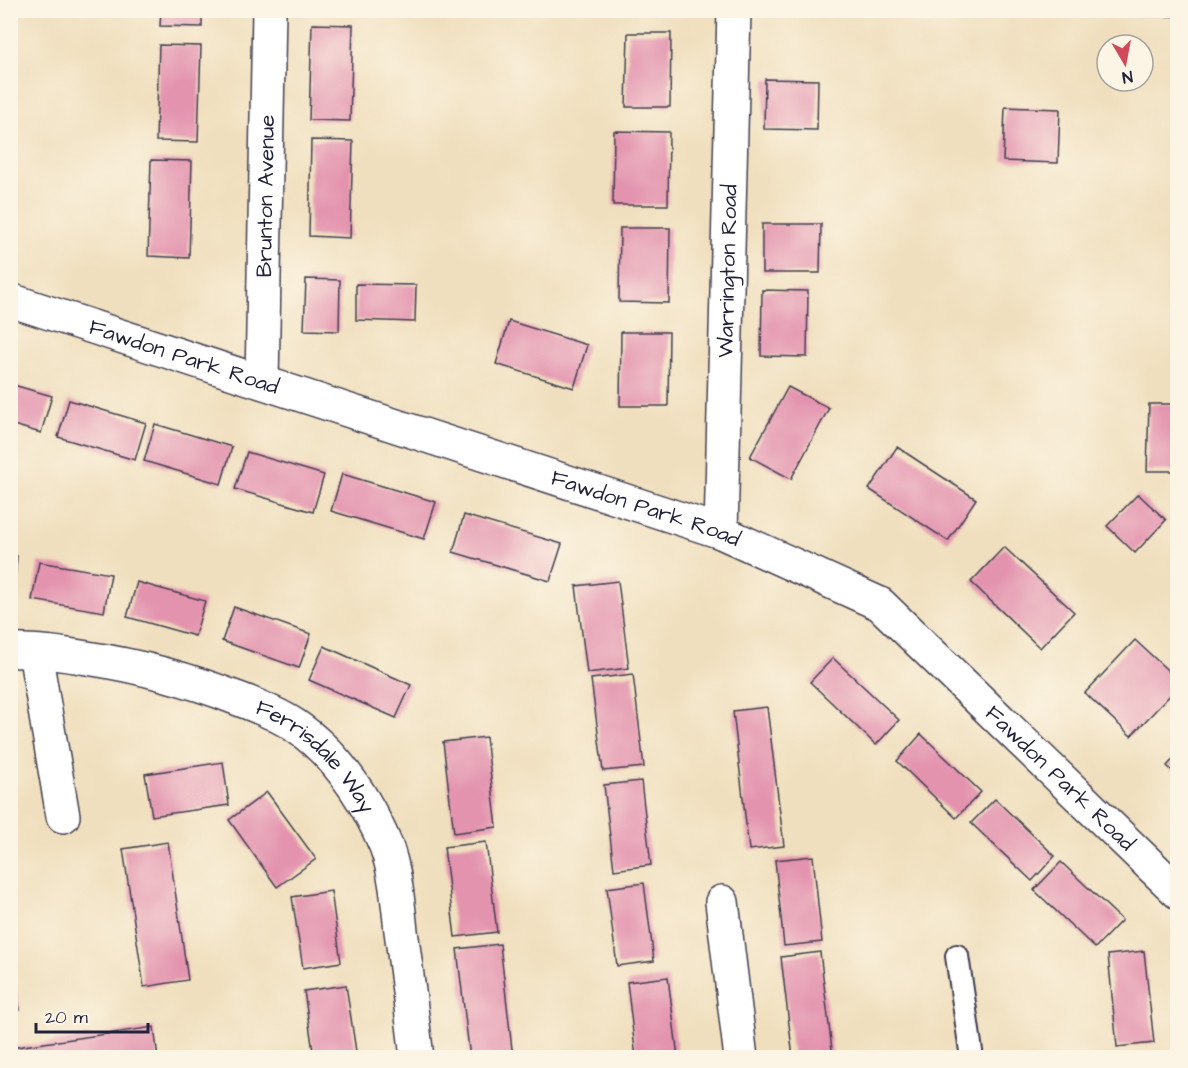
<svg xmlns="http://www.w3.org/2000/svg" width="1188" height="1068" viewBox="0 0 1188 1068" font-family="'Architects Daughter',sans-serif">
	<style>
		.building { fill: #e393ae }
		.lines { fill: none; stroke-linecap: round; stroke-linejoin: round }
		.lane-casing { stroke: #413e4f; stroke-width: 26 }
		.street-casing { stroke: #413e4f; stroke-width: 36 }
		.lane { stroke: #fff; stroke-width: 22 }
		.street { stroke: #fff; stroke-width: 33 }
		.labels { text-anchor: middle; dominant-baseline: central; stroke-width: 4.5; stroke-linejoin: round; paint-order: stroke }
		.street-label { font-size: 22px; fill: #22223b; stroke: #fcf5e5 }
	</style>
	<rect width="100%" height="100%" fill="#fcf5e5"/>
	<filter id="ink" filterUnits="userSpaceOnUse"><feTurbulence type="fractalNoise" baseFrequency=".0167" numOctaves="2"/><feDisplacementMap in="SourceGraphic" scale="12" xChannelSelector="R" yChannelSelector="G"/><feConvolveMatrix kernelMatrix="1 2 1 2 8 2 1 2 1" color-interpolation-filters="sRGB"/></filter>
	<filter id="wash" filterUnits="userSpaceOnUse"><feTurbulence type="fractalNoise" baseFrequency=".008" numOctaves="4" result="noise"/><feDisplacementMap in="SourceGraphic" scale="24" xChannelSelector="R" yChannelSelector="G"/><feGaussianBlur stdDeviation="1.35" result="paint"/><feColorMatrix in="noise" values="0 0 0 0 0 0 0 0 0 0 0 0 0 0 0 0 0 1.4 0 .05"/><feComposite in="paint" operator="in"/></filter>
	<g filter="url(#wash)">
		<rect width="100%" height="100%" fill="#f0dfbe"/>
		<g id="blocks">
			<!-- building -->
			<g class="building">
				<path d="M161,10H202V27L160,26Z"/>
				<path d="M760,10H806V15L760,14Z"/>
				<path d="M838,10H881L880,14L838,13Z"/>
				<path d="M904,10H993V14L904,13Z"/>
				<path d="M1018,10H1108V16L1018,15Z"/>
				<rect x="1131" y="10" width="47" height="6"/>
				<path d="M312,24L353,25L350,121L309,120Z"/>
				<path d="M628,33H671L670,107H626Z"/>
				<path d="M159,45L201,46L198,142L156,141Z"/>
				<path d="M765,79L818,80L817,130L764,129Z"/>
				<path d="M10,83H14L12,123L10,122Z"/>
				<path d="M1005,107L1060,109L1058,163L1003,161Z"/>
				<path d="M614,131L669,132L668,205H613Z"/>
				<path d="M311,140L353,141L350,238L309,236Z"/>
				<path d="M151,160L192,161L189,258L148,256Z"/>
				<path d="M762,224H821L820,273H762Z"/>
				<path d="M620,228H670L669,303L619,302Z"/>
				<path d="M306,279L340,280L339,331L304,330Z"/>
				<path d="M356,284L416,285L415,322L356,320Z"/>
				<path d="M762,290L808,291L807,357L761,356Z"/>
				<path d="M509,321L587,345L574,388L496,364Z"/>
				<path d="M621,332H669L668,406H620Z"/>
				<path d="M10,384L52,396L41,433L10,424Z"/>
				<path d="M788,387L829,408L791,479L750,457Z"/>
				<path d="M69,400L146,423L135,460L58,437Z"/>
				<path d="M1149,404H1178V471H1147Z"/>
				<path d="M155,424L232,447L221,484L144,461Z"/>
				<path d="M897,447L976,499L948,541L869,489Z"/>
				<path d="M247,452L324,475L313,512L235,489Z"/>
				<path d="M342,474L436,502L424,539L331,511Z"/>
				<path d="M1138,494L1166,520L1135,553L1107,526Z"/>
				<path d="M464,515L562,544L550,581L453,552Z"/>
				<path d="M1004,547L1074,612L1040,648L971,582Z"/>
				<path d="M10,555L17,556L14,593H10Z"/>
				<path d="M39,562L111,574L104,612L32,600Z"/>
				<path d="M618,581L629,668L587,673L576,586Z"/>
				<path d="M137,582L205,601L195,636L127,617Z"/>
				<path d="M234,607L311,634L299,668L222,641Z"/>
				<path d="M1135,640L1178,680V687L1131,736L1085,693Z"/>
				<path d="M324,646L411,685L396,718L309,680Z"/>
				<path d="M833,658L899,720L876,745L810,682Z"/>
				<path d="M633,674L644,767L603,771L591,679Z"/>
				<path d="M767,707L784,846L749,850L733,711Z"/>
				<path d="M921,734L981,792L956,818L897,761Z"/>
				<path d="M486,737L497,827L454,833L443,742Z"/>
				<path d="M1178,754V776L1167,766Z"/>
				<path d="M223,762L229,805L152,816L145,774Z"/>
				<path d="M641,781L651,865L614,870L604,785Z"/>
				<path d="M267,792L316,859L277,887L229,820Z"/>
				<path d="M995,799L1055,856L1032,881L971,823Z"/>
				<path d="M168,842L188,980L144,987L123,849Z"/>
				<path d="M486,842L497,932L455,937L444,847Z"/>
				<path d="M813,856L822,942L784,946L775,860Z"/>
				<path d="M1061,862L1122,920L1095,948L1034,890Z"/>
				<path d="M644,883L654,961L617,966L607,888Z"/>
				<path d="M331,891L341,962L303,968L292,897Z"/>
				<path d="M500,944L513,1058H470L457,949Z"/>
				<path d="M1144,951L1154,1043L1117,1047L1108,955Z"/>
				<path d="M10,952L20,1010L10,1012Z"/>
				<path d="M820,952L833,1058H793L781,957Z"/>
				<path d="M668,977L678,1058H636L627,982Z"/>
				<path d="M346,985L357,1058H314L304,991Z"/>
				<path d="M154,1027L158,1058H10V1048Z"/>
			</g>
		</g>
	</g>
	<g filter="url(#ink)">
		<use href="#blocks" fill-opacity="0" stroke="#413e4f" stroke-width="1.5"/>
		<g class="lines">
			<!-- lane casing -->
			<g class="lane-casing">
				<path id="lane" d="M957,956L972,1058"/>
			</g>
			<!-- street casing -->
			<g class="street-casing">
				<g id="street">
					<path id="s1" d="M10,300L721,532L880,604L1178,892"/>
					<path id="s2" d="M262,382L269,10"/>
					<path id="s3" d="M721,532L734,10"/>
					<path id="s4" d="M10,651C36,650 63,654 87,658C139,666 188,679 236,698C255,705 276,713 294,725C337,754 366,799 386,846C396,873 398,904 401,931C407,973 412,1015 417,1058"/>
					<path d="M35,652L63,816"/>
					<path d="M722,902L741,1058"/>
				</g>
			</g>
			<!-- lane -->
			<use href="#lane" class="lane"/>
			<!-- street -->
			<use href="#street" class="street"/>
		</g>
	</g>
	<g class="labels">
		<!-- street labels -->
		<g class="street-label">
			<text stroke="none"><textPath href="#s2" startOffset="186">Brunton Avenue</textPath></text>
			<text stroke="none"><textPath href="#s3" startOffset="261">Warrington Road</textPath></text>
			<text stroke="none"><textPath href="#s1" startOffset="183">Fawdon Park Road</textPath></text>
			<text stroke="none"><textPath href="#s1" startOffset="669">Fawdon Park Road</textPath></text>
			<text stroke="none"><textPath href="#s4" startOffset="333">Ferrisdale Way</textPath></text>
			<text stroke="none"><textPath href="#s1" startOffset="1173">Fawdon Park Road</textPath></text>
		</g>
	</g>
	<!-- margin -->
	<rect width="1188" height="1068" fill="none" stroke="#fcf5e5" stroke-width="36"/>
	<!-- north arrow -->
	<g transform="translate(1125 63) rotate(170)"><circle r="28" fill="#fcf5e5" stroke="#a5a1a1" stroke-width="1.5"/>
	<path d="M0-4.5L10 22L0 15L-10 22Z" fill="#d1495b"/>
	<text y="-9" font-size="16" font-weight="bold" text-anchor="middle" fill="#22223b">N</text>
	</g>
	<!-- scale -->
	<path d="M36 1023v9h112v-9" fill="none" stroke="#22223b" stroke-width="3"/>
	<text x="45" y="1023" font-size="18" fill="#22223b" stroke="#fcf5e5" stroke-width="4.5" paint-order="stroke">20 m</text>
</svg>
